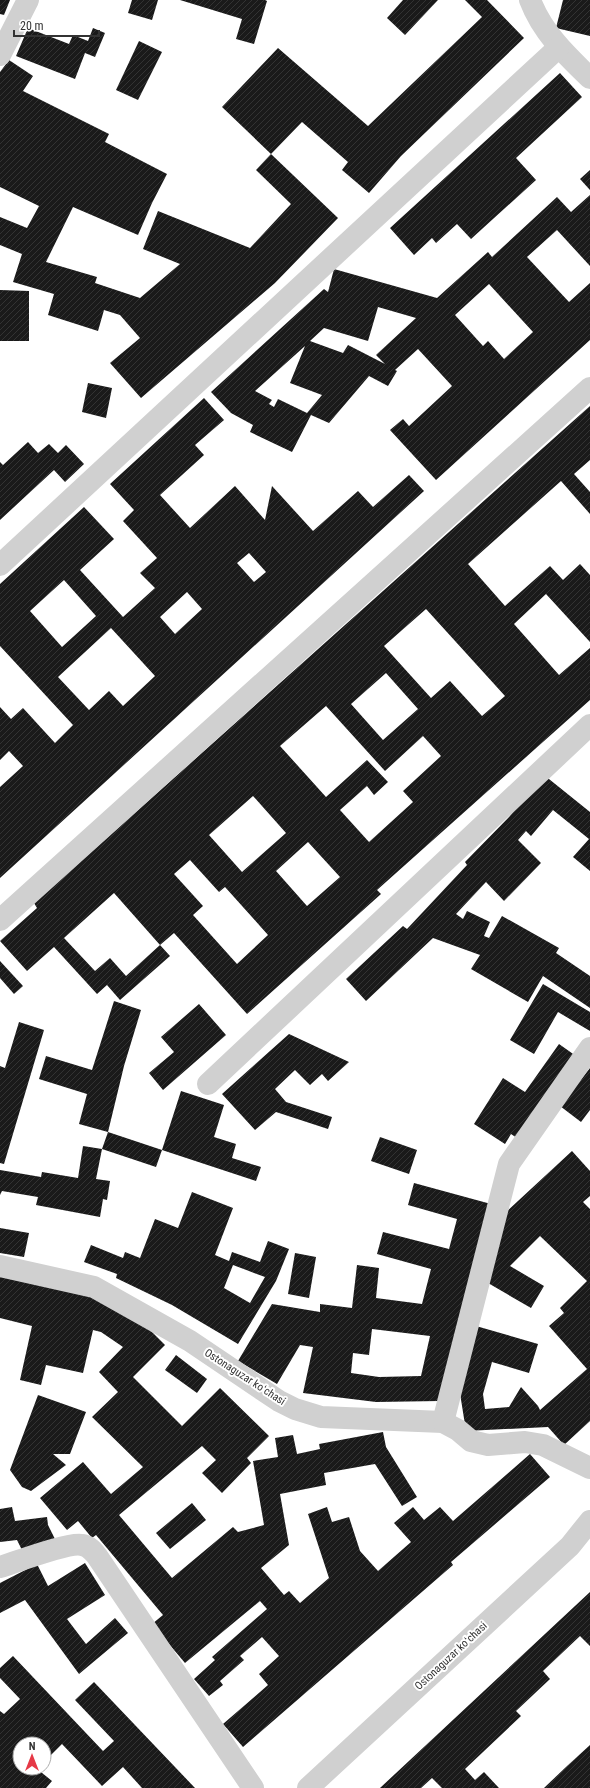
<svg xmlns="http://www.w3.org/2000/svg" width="590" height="1788" viewBox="0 0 590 1788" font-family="'Roboto Condensed',sans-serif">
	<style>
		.building { fill: url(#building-hatch); fill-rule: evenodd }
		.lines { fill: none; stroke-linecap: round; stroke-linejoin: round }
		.minor { stroke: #d0d0d0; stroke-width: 22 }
		.labels { text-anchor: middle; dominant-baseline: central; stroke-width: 4; stroke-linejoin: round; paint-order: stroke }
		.street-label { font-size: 11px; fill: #333; stroke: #fff }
	</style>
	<defs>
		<pattern id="building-hatch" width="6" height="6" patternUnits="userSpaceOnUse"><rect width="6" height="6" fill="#1a1a1a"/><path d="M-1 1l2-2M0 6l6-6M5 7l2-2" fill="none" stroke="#333"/></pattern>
	</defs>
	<rect width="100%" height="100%" fill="#fff"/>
	<!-- building -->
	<g class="building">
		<path d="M0,0H10L4,15L0,14Z"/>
		<path d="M132,0H158L152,20L128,13Z"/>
		<path d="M180,0H265L267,1L254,44L236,39L242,19Z"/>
		<path d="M403,0H438L405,35L387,18Z"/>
		<path d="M465,0H487L524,38L401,156L369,193L342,170L348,162L302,122L271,154L222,107L278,48L368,126L482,17Z"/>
		<path d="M563,0H590V36L556,28Z"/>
		<path d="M28,28L69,44L73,35L88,41L93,28L105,33L95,57L85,53L75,79L16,56Z"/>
		<path d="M139,41L162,52L138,100L116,90Z"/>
		<path d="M9,60L33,76L23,91L109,134L105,142L167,174L152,203L138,235L73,207L46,262L97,277L95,283L140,298L180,264L143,249L158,211L250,248L291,204L256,170L271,154L338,218L275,283L141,398L110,363L140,338L120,315L104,310L98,331L48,315L54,294L13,282L22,254L0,245V217L27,228L39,206L0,187V72Z"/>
		<path d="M560,73L582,97L516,158L536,180L471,239L457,224L436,243L432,238L414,255L390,228Z"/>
		<path d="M590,170V190L580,179Z"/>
		<path d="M590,195V266L557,230L527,257L569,302L590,283V340L436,480L390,430L403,419L409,426L452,386L418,349L395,370L397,371L388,386L369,376L329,423L311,415L292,452L250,432L253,425L231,413L211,392L324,289L328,292L334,269L437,298L488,252L492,257L557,197L571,212ZM489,284L533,332L504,359L488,341L483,346L455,315ZM378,307L416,318L376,355L385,364L348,345L343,353L310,341L324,328L368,341ZM305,346L290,383L322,395L307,413L278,399L274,407L269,404L272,400L255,391Z"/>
		<path d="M0,290L29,291V341H0Z"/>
		<path d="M88,383L112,388L106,418L82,412Z"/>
		<path d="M204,398L224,420L195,445L204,455L160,495L190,528L235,486L265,520L272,486L313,531L358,491L373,507L409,475L424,491L0,878V787L23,766L9,751L0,760V707L11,719L23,708L55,743L73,725L0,646V584L84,507L114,539L80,570L123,617L155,588L140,573L157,558L123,521L134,510L110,484ZM249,553L266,572L254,582L237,563ZM64,580L96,616L62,647L30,611ZM187,592L202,609L175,634L160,617ZM111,628L155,676L123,706L109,691L89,710L58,677Z"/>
		<path d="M590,406V460L574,474L590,492V514L561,481L468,564L505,606L550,566L563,580L580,564L590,575V642L546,594L514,624L559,675L590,648V700L377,890L381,894L247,1014L174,933L160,945L170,956L120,1000L107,985L97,994L54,947L27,971L0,941L37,908L34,903ZM426,609L505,696L482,716L450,681L431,698L384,646ZM386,673L418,709L383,740L351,704ZM326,706L385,771L423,736L441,756L403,791L413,802L369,842L340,810L367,786L374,795L388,782L367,760L326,797L280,746ZM253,796L286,833L242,872L209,835ZM308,842L340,877L307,906L276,871ZM190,860L219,892L225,887L268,935L237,964L193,915L203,906L174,874ZM114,893L160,945L126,976L110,958L95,971L64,938Z"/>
		<path d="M28,442L38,453L49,444L58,453L66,445L84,464L65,482L54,470L0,520V462L3,465Z"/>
		<path d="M544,775L590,812V871L573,857L589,839L553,810L531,836L526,831L518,840L541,863L504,901L486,882L456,914L463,919L467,911L490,922L484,936L489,938L502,916L559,948L556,953L590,976V1008L543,976L528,1002L471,969L480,955L433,938L366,1001L346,979L403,926L407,929L467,865L465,862L509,817Z"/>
		<path d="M0,961L23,986L14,994L0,978Z"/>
		<path d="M543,984L590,1012V1031L558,1012L534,1054L510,1040Z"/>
		<path d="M114,1001L141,1010L124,1066L108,1132L79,1124L87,1094L39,1079L46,1056L92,1070Z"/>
		<path d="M199,1004L226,1035L163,1090L149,1073L174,1052L161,1037Z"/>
		<path d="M19,1022L44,1030L4,1164L0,1163V1066L5,1068Z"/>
		<path d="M289,1034L349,1062L328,1081L322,1074L310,1085L295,1070L275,1089L286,1102L332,1117L328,1129L276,1112L255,1130L222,1094Z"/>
		<path d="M559,1044L576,1056L520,1140L511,1134L505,1144L474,1124L503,1078L525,1092Z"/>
		<path d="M590,1068V1110L581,1122L560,1106Z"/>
		<path d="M181,1091L224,1105L214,1137L236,1144L232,1158L261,1167L256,1181L162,1150Z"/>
		<path d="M108,1132L162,1150L156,1167L102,1149L96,1179L110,1181L107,1200L103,1199L100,1217L36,1205L38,1197L2,1191L0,1195V1170L41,1177L42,1172L78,1178L83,1146L102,1149Z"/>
		<path d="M380,1137L417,1150L409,1174L371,1161Z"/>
		<path d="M572,1151L590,1171V1196L583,1202L590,1209V1421L564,1445L548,1427L466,1431L459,1387L476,1326L538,1344L529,1373L492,1362L483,1394L485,1409L509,1407L521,1387L538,1406L540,1410L587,1369L549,1326L564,1313L560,1308L587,1281L540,1236L510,1266L544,1286L531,1308L488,1283L504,1214Z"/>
		<path d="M414,1183L491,1204L440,1401L376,1402L303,1393L313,1347L300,1345L277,1384L238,1361L272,1304L320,1312V1304L352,1308L357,1265L379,1268L376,1298L422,1304L431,1269L377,1254L383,1232L449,1249L457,1219L408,1205ZM372,1329L430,1336L421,1376L379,1377L351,1373L353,1353L369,1355Z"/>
		<path d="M192,1192L233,1208L215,1255L229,1261L232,1252L260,1262L268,1241L289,1249L276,1281L238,1344L172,1305L116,1278L117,1274L84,1262L91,1245L123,1258L125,1252L140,1258L155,1219L178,1228ZM233,1265L265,1277L250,1303L224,1288Z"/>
		<path d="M0,1228L29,1233L24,1257L0,1253Z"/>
		<path d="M295,1253L316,1257L309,1298L288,1294Z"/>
		<path d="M0,1273L110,1301L145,1325L165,1345L133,1377L182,1426L220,1388L269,1436L247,1458L251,1463L222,1493L202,1473L216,1460L202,1446L119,1515L172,1578L233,1527L238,1532L264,1525L253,1461L278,1457L275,1438L293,1435L297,1454L320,1449L319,1444L383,1432L386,1447L417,1497L402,1506L375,1464L324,1473L326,1485L280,1494L289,1545L261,1568L284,1595L289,1591L300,1603L329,1578L308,1514L327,1507L332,1522L349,1517L360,1551L378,1571L411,1542L394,1523L413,1507L424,1520L440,1507L453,1521L530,1454L550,1477L451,1562L453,1565L243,1747L223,1724L268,1685L259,1674L279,1656L262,1637L240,1656L244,1660L220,1681L223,1685L209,1696L194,1679L215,1660L212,1657L267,1609L260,1601L185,1663L152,1624L163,1615L96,1535L92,1538L78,1521L67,1530L40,1498L83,1462L111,1494L143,1467L92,1417L118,1392L99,1372L123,1347L101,1332L93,1330L83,1373L46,1365L41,1385L20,1380L32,1326L0,1318Z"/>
		<path d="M176,1355L207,1379L197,1393L165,1370Z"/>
		<path d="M38,1395L86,1412L70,1454H53L66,1465L31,1491L22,1487L10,1470Z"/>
		<path d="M192,1503L206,1520L170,1549L156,1533Z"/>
		<path d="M12,1507L15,1521L47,1517L48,1525L55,1539L24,1554L17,1540L0,1542V1509Z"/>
		<path d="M85,1563L105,1595L67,1619L86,1644L115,1618L128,1633L79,1674L25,1600L0,1613V1583L37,1564L48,1586Z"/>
		<path d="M590,1592V1646L580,1636L543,1671L550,1679L516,1711L521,1716L465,1769L475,1780L484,1772L499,1788H442L432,1778L421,1788H380Z"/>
		<path d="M13,1656L103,1751L114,1741L75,1700L94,1682L195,1788H142L123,1767L102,1786L62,1744L44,1762V1744H20V1768H36L52,1781L46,1788H0V1711L4,1714L20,1699L0,1678V1668Z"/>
		<path d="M590,1745V1788H544L566,1767Z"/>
	</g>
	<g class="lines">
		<!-- minor -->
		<g class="minor">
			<path d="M530,0C542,32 566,55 590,78"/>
			<path d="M0,55L28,0"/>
			<path d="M0,565L558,48"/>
			<path d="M0,920L590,388"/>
			<path d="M208,1084L590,725"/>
			<path d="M0,1266L94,1287L190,1341L279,1401L295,1409L321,1417L443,1422L458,1430L471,1441L488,1445L525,1442L543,1445L590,1468"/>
			<path d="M443,1422L509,1164L590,1048"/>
			<path d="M0,1567C16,1562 69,1542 82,1545C89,1546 93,1551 97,1556L253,1788"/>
			<path d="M308,1788L570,1546L590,1521"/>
		</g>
	</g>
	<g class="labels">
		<!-- street labels -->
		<g class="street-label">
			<text transform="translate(245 1377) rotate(33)">Ostonaguzar koʻchasi</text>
			<text transform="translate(451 1656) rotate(-43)">Ostonaguzar koʻchasi</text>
		</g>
	</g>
	<!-- north arrow -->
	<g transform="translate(32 1756)"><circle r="19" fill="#ffffff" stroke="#adadad"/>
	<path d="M0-3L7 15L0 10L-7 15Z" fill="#e63946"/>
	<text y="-6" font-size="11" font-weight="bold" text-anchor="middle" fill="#333333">N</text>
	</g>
	<!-- scale -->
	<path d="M14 30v6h85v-6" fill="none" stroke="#333333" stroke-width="2"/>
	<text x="20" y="30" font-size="12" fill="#333333" stroke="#ffffff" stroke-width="3" paint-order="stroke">20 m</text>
</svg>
